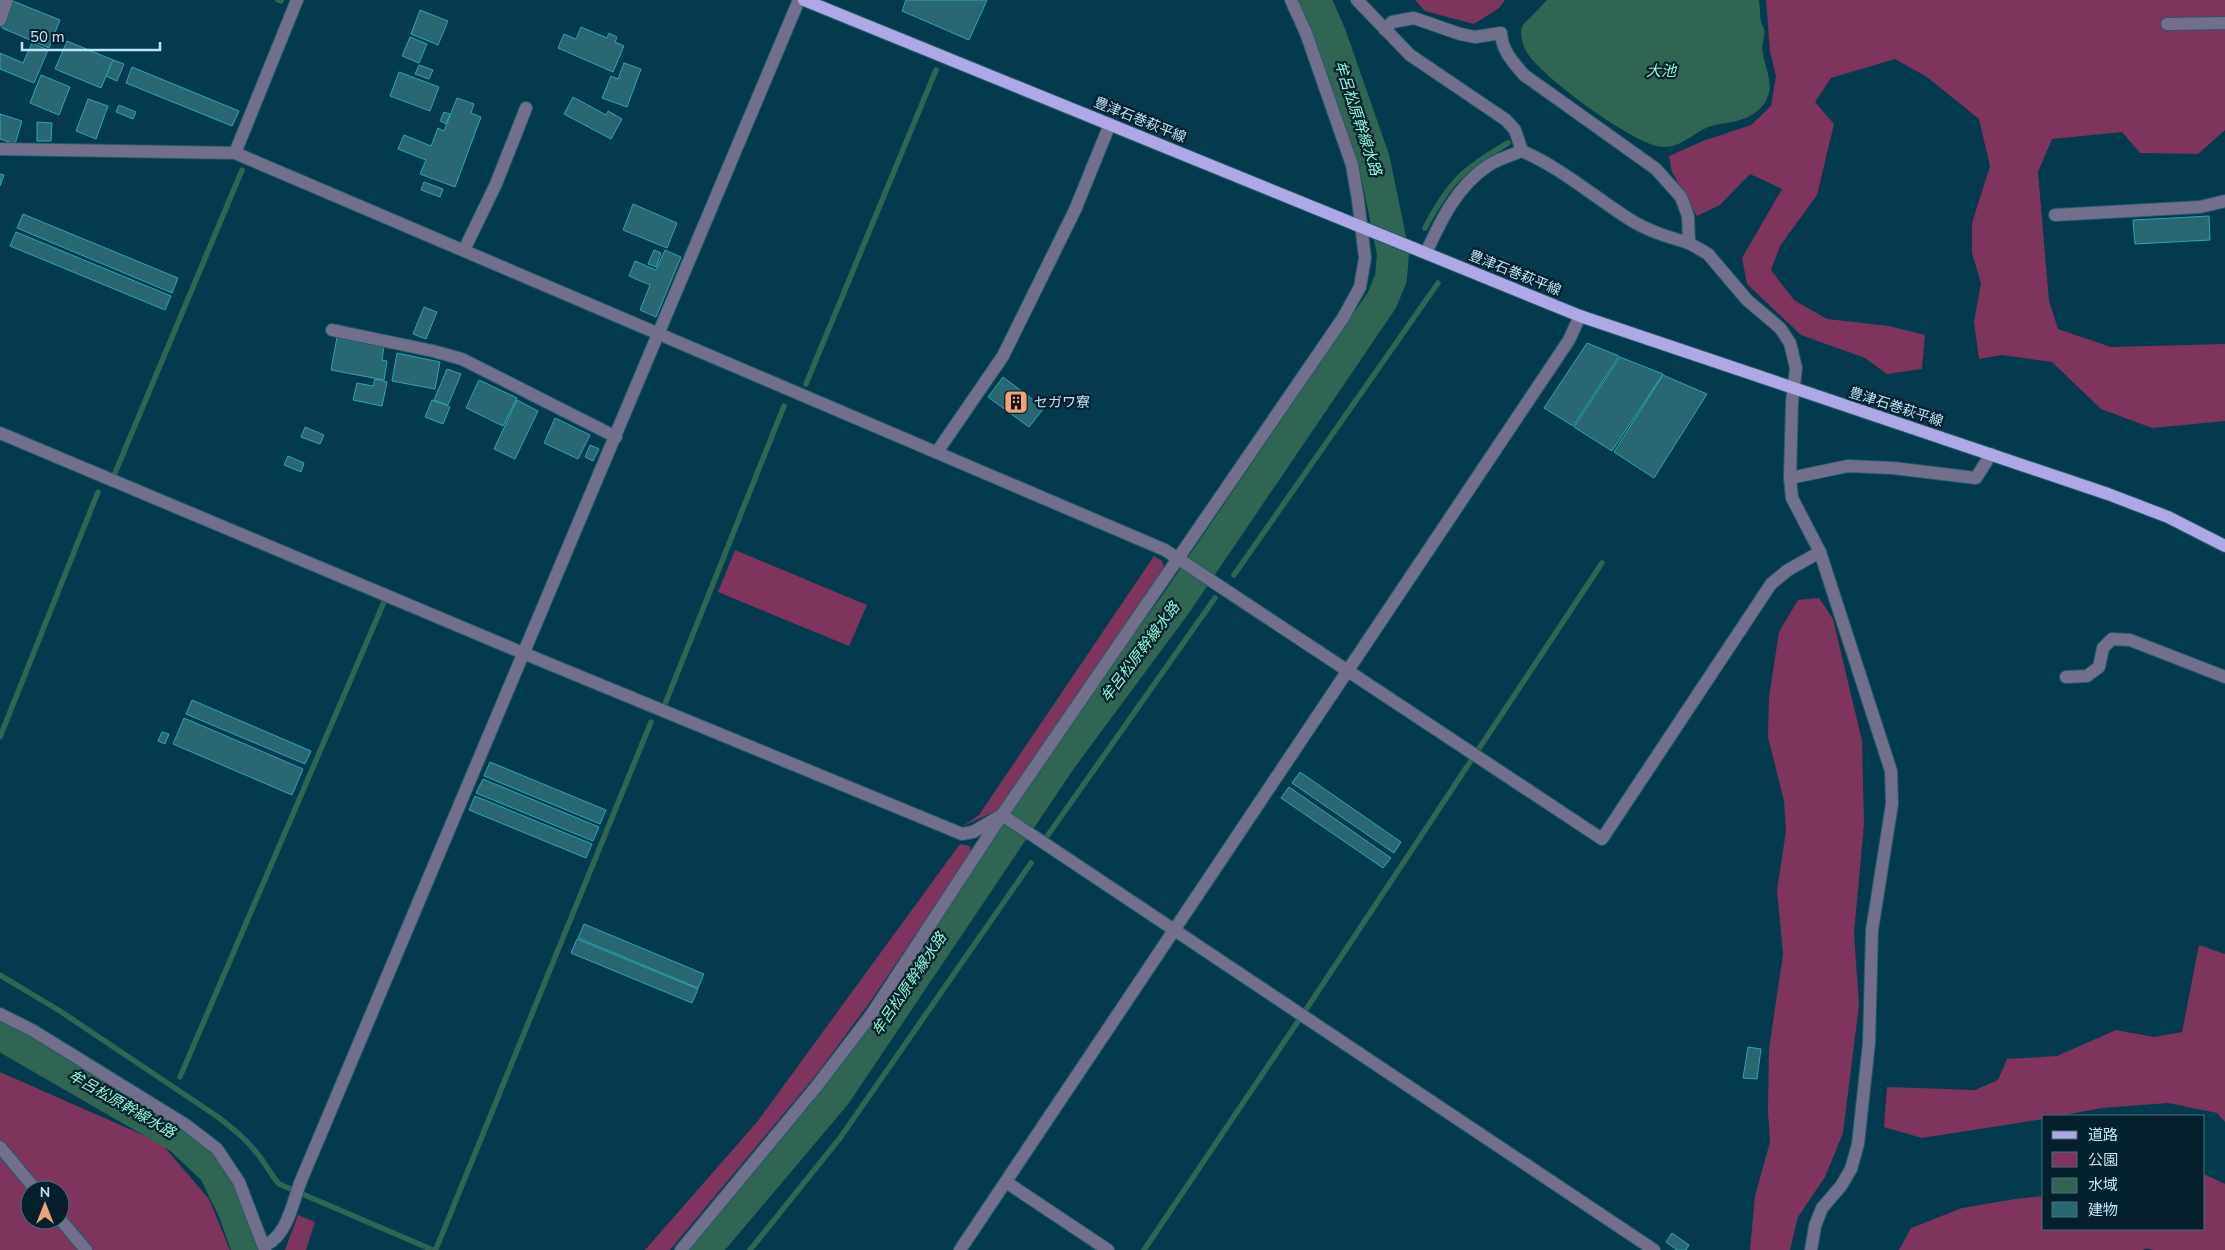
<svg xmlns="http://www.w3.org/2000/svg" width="2225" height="1250" viewBox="0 0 2225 1250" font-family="'Nunito Sans','Noto Sans JP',sans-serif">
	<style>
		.green { fill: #7e345d; fill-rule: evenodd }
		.water { fill: #2f6552 }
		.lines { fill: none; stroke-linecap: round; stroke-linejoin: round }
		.stream { stroke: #2f6552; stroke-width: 5.5 }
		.river { stroke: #2f6552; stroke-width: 32 }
		.building { fill: #296872; stroke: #2ea5b5 }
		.minor-casing { stroke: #25596d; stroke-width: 14 }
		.major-casing { stroke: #25596d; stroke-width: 14 }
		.minor { stroke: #726f8d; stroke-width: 12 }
		.major { stroke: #aea8e6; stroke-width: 12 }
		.labels { text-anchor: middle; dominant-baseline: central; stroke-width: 4.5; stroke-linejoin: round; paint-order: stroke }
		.street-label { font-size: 14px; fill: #bce6fa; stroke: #03202c }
		.poi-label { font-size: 14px; fill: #bce6fa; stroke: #03202c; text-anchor: start }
		.water-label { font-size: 15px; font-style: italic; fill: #8dfad4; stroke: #03202c }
	</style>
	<rect width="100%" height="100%" fill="#043a4e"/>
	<!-- green -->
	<g class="green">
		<path d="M1415,0H1505L1499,8L1474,24L1425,11Z"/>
		<path d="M1766,0H2225V130L2198,154L2140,153L2122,132L2052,139L2038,172L2049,301L2058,329L2111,347L2225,344V421L2152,428L2101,409L2052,362L2002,355L1979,359L1974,322L1981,283L1972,253V223L1990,166L1979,119L1927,77L1895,59L1831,78L1815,102L1834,124L1817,195L1780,246L1771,270L1794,300L1827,319L1889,326L1925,335L1922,369L1887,374L1865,358L1801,335L1747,284L1742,258L1782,189L1750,174L1720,205L1697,216L1672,172L1669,156L1703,141L1751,125L1771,106L1776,76L1770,51Z"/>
		<path d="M735,550L867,605L849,646L718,592Z"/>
		<path d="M1154,556L1162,561L1164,567L1000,809L963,826L979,815Z"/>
		<path d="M1819,598L1833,619L1862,741L1864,824L1854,933L1859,1005L1843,1133L1825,1177L1798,1217L1790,1250H1750L1755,1196L1770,1142L1768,1111L1769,1049L1783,954L1777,890L1786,831L1784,801L1768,737L1769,697L1779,632L1798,600Z"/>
		<path d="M960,844L970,846L971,852L870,1002L816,1075L670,1250H645L757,1122Z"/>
		<path d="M2199,945L2225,954V1122L2217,1113L2168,1103L2102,1108L2059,1116H2044V1119L1922,1138L1884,1127L1887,1087L1975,1090L1998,1080L2007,1059L2057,1056L2116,1030L2154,1037L2182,1032Z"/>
		<path d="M0,1072L161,1143L209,1199L230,1250H0ZM30,1190H60V1220H30Z"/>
		<path d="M2204,1174L2225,1184V1250H2153L2146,1248L2143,1250H1899L1911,1228L1962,1208L2015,1199L2044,1196V1229H2204Z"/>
		<path d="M298,1215L315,1222L306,1250H285Z"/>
	</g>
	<!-- water -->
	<path class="water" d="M1547,0H1759C1760,7 1760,16 1761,22C1762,25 1764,27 1764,29C1766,35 1762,42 1762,48C1763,63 1774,82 1768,96C1759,119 1737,121 1715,125C1696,129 1683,148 1663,147C1637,147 1542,77 1528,54C1522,45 1520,36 1522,26Z"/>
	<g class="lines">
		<!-- stream -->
		<g class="stream">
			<path d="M278,0L281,1"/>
			<path d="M1425,228C1449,182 1463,169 1508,143"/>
			<path d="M806,384L936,70"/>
			<path d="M115,473L242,170"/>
			<path d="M1234,575L1438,283"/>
			<path d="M665,704L784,406"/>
			<path d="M0,737L98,492"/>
			<path d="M1048,835L1215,598"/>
			<path d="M0,975L60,1011L218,1117C232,1128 245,1138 256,1152C265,1162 270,1174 279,1184L433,1250"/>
			<path d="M180,1077L384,602"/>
			<path d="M436,1249L651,722"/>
			<path d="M750,1250L840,1138L1031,863"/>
			<path d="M1144,1250L1309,1005L1602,563"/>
		</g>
		<!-- river -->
		<g class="river">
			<path d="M0,1034L180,1138L214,1170L234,1211L248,1250"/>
			<path d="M704,1250L835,1095L1061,759L1175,605L1382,300L1391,278L1393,253L1374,160L1330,34L1315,0"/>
		</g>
	</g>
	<!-- building -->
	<g class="building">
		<path d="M906,0H987L969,40L902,11Z"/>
		<path d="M13,1L60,20L49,48L2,28Z"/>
		<path d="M420,10L448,21L438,45L411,34Z"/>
		<path d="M581,27L607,38L609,33L617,37L615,42L624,46L613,72L558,48L564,34L576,39Z"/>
		<path d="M410,37L427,44L419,63L402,56Z"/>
		<path d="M67,41L113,60L101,88L55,69Z"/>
		<path d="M32,43L48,50L34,83L0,69V53L23,63Z"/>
		<path d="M113,60L124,64L117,81L106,76Z"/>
		<path d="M624,63L641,69L627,107L602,98L611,76L618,79Z"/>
		<path d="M419,65L433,70L429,79L415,74Z"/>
		<path d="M132,67L239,111L232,126L126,83Z"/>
		<path d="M399,72L439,87L430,111L390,96Z"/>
		<path d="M41,75L70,87L59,115L30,103Z"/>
		<path d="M573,97L606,115L608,111L622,119L611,139L564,114Z"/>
		<path d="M457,98L474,104L471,113L481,117L455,187L420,174L426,160L398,149L404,135L431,146L438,128L444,131Z"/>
		<path d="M88,99L108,106L96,139L76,131Z"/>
		<path d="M119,105L136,112L133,119L116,112Z"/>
		<path d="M444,112L450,114L446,124L440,121Z"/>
		<path d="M0,114L22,121L15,144L0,139Z"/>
		<path d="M37,122L52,123L51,141H37Z"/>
		<path d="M0,174L4,175L0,186Z"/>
		<path d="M424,182L443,189L440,197L421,190Z"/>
		<path d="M633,204L677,223L667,248L623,230Z"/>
		<path d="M23,214L178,278L172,293L17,228Z"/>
		<path d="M2209,216L2210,240L2135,244L2133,220Z"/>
		<path d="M16,232L171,296L165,310L10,246Z"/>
		<path d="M654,250L661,253L656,267L648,264Z"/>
		<path d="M665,250L681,257L656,317L640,310L650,285L629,276L635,261L656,270Z"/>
		<path d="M424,307L437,312L426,339L413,334Z"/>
		<path d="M337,337L384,346L382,360L387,361L384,380L331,370Z"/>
		<path d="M1587,343L1619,356L1573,426L1544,408Z"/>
		<path d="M397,353L440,362L435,389L392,381Z"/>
		<path d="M1620,357L1663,374L1612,451L1574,427Z"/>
		<path d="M447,369L461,374L448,405L434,400Z"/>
		<path d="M1663,375L1707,394L1654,478L1614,452Z"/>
		<path d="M1003,377L1044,408L1029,427L988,397Z"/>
		<path d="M375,379L387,382L382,406L353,400L357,383L373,386Z"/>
		<path d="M479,380L517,398L503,426L466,408Z"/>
		<path d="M432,400L450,407L443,424L425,417Z"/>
		<path d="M517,400L538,411L515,459L494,449Z"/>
		<path d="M555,418L590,435L578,459L544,443Z"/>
		<path d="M305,427L324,435L320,444L301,437Z"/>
		<path d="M590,445L599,449L593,461L585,457Z"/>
		<path d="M288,456L304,463L301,472L284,465Z"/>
		<path d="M192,700L311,751L305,764L186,714Z"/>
		<path d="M184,718L303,769L292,795L173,744Z"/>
		<path d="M162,732L169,734L165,744L158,741Z"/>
		<path d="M490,762L606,810L600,824L484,776Z"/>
		<path d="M1300,772L1401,842L1394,853L1292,783Z"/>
		<path d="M483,779L599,827L593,841L476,793Z"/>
		<path d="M1289,787L1391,858L1383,868L1281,798Z"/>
		<path d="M475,796L592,844L586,858L469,810Z"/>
		<path d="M584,924L704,974L698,988L578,938Z"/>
		<path d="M577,939L698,989L692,1003L571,953Z"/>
		<path d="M1748,1047L1761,1049L1757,1079L1743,1078Z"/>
		<path d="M1672,1233L1689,1245L1686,1250H1677L1666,1242Z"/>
	</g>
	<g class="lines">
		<!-- minor casing -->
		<g class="minor-casing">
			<g id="minor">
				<path d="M1357,0L1410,55L1506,120L1515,130L1522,151"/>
				<path d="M0,20L7,0"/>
				<path d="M2167,24L2225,23"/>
				<path d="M1385,30L1392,22L1414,18L1460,34L1475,37L1501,33C1502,51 1513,62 1524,75L1656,169L1681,197L1688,216L1689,243L1708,254L1747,300L1780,328L1790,343L1796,368L1792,402L1790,478L1792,498L1820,552L1891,771L1892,804L1872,930L1869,1043L1858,1144L1851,1169L1841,1186L1822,1208L1815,1226L1811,1250"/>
				<path d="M0,149L235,153L1165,550L1602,839L1771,584L1788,570L1820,552"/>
				<path d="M235,153L297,0"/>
				<path d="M2055,215L2200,207L2225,201"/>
				<path d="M464,250L496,184L526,108"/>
				<path d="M1426,253C1441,220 1457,186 1489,165C1498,159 1511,155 1522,151C1561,168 1593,196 1629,219C1648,231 1668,237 1689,243"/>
				<path d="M332,330L433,351L462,359L616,437"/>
				<path d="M0,433L523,653L962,834L973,832L1002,815L1654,1250"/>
				<path d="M937,452L1003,356L1075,210L1110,124"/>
				<path d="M1790,478L1848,466L1893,468L1976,478L1991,454"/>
				<path d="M2066,677L2087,676L2099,667L2103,648L2112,639L2130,640L2225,677"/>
				<path d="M0,1014L32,1030L186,1125L217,1149L239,1182L265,1250"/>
				<path d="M0,1147L36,1190"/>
				<path d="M1006,1182L1108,1250"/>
				<path d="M60,1219L86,1250"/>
				<path d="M264,1246C287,1236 292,1205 300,1183L799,0"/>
				<path d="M681,1250L816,1087L871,1015L1002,815L1343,318L1360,287L1365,258L1358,200L1352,165L1306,33L1291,0"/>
				<path d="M960,1250L1569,340L1580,316"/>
			</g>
		</g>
		<!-- major casing -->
		<g class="major-casing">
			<path id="major" d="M804,0L1580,316L2108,494L2168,517L2225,546"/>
		</g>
		<!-- minor -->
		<use href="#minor" class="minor"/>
		<!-- major -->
		<use href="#major" class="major"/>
	</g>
	<!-- icons -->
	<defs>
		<g id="building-square" transform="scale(1.25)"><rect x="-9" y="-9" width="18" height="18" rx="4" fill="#f0a279" stroke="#03202c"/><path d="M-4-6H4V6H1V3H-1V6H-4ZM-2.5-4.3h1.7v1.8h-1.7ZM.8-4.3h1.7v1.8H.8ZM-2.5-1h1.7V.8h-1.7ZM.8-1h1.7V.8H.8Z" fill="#111"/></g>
	</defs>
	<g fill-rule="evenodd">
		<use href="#building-square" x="1016" y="402"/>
	</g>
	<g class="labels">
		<!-- street labels -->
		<g class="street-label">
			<text transform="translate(1140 120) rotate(22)">豊津石巻萩平線</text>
			<text transform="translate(1515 273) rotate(22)">豊津石巻萩平線</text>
			<text transform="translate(1896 407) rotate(18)">豊津石巻萩平線</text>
		</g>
		<!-- poi labels -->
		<g class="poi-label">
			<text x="1034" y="402">セガワ寮</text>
		</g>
		<!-- water labels -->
		<g class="water-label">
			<text x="1661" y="71">大池</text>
			<text transform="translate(1358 118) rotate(72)">牟呂松原幹線水路</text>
			<text transform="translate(1140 652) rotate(-53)">牟呂松原幹線水路</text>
			<text transform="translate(909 984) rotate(-56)">牟呂松原幹線水路</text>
			<text transform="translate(122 1104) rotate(30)">牟呂松原幹線水路</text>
		</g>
	</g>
	<!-- legend -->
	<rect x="2042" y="1115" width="162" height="115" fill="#03202c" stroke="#4d6f7e"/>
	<rect x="2052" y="1131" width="25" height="8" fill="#aea8e6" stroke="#4d6f7e"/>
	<text x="2088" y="1140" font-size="15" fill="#bce6fa">道路</text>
	<rect x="2052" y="1152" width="25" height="15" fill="#7e345d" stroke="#4d6f7e"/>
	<text x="2088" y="1165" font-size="15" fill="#bce6fa">公園</text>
	<rect x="2052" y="1178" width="25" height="15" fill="#2f6552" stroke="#4d6f7e"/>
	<text x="2088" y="1190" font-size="15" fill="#bce6fa">水域</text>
	<rect x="2052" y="1202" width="25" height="15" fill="#296872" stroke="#4d6f7e"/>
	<text x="2088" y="1215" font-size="15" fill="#bce6fa">建物</text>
	<!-- north arrow -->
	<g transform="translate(45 1205)"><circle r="24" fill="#03202c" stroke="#4d6f7e"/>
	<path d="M0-4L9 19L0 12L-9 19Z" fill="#f0a279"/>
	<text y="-8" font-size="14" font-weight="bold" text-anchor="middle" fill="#bce6fa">N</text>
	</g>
	<!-- scale -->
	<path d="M22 42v8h138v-8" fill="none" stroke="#bce6fa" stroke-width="2.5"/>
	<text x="30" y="42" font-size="15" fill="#bce6fa" stroke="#03202c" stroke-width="4" paint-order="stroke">50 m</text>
</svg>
